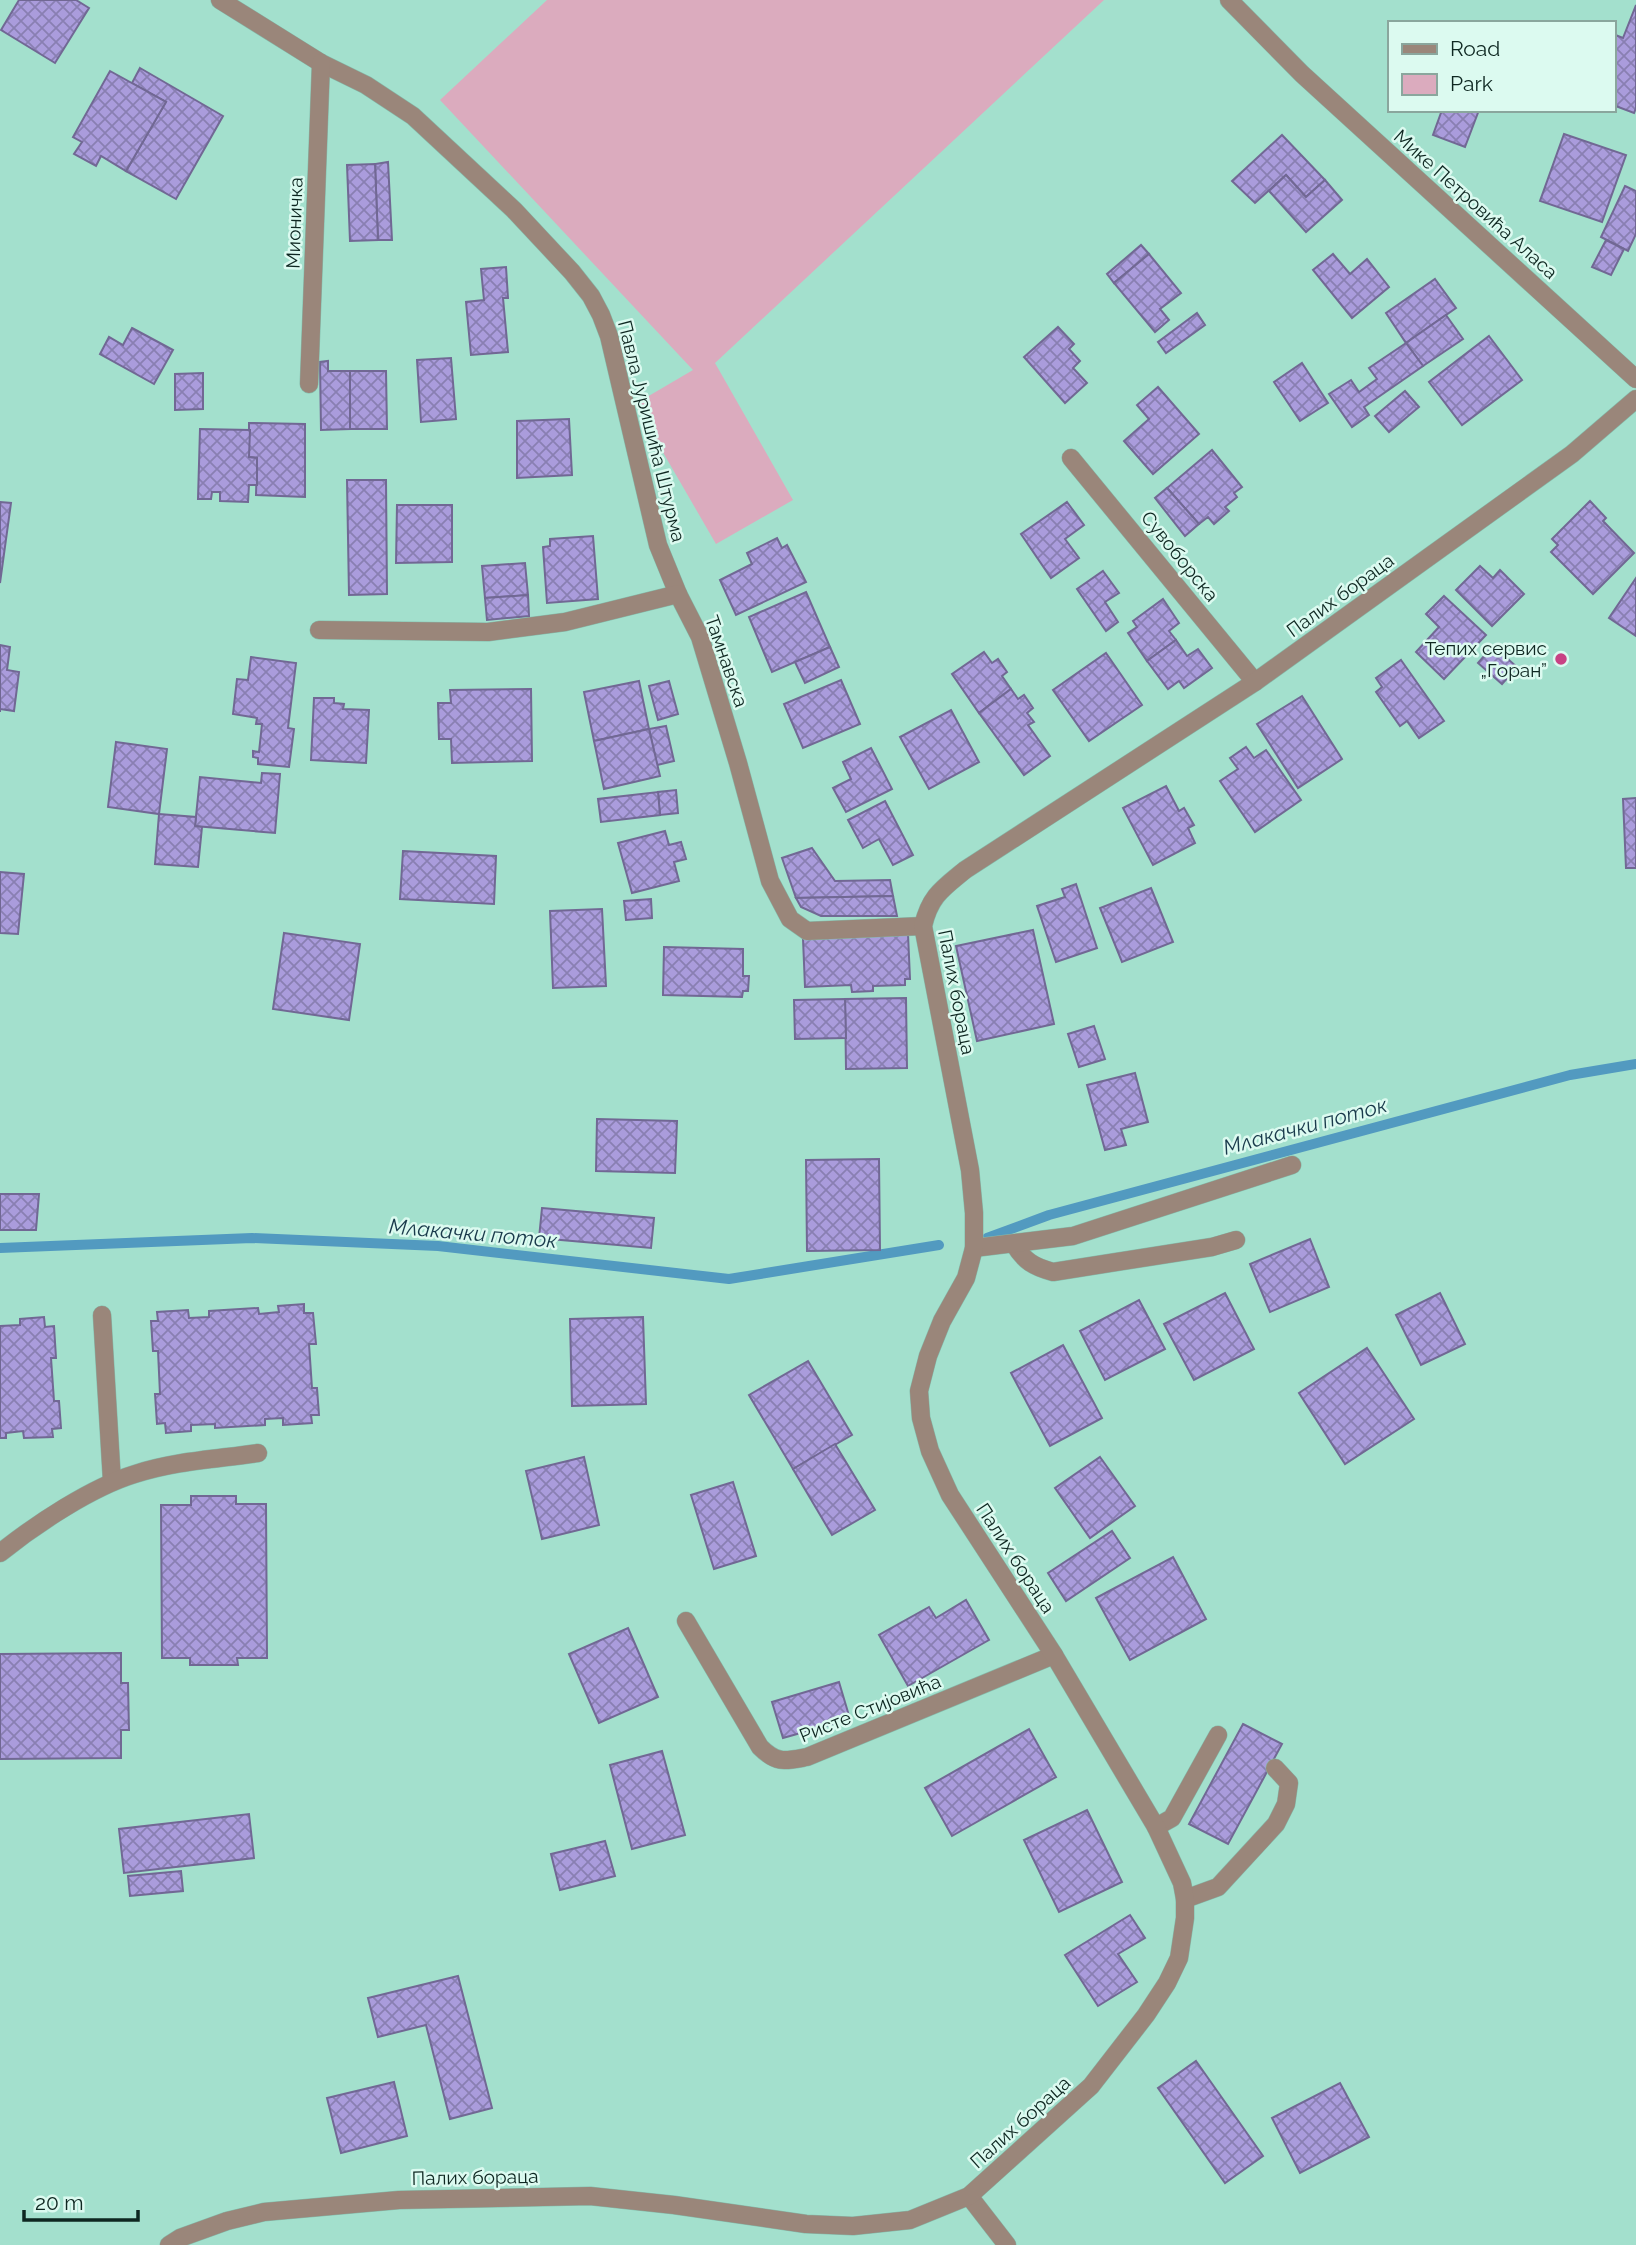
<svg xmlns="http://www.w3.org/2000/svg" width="1636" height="2245" viewBox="0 0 1636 2245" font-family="Raleway,sans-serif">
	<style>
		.park { fill: #dbabbe }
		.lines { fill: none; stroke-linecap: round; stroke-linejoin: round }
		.stream { stroke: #529ac0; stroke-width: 10 }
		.building { fill: url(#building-cross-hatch); stroke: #716894; stroke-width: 2 }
		.minor-casing { stroke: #85bbab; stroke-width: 19 }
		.minor { stroke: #9a867a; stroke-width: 18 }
		.poi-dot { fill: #c84284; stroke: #dcfaf0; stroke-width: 2.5 }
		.labels { text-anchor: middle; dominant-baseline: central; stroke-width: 5; stroke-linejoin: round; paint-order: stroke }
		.street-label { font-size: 19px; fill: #0e2721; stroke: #dcfaf0 }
		.poi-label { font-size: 19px; fill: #0e2721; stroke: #dcfaf0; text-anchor: end }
		.water-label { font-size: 21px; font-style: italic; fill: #193a4b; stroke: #dcfaf0 }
	</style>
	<defs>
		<pattern id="building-cross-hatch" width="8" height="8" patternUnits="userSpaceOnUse" patternTransform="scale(1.75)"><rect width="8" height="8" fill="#aa9cdc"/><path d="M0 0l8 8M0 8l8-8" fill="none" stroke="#897fb2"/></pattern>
	</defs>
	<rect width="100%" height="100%" fill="#a3e0cd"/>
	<!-- park -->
	<path class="park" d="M547,0H1104L715,363L793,500L716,544L635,404L693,370L440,100Z"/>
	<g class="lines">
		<!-- stream -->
		<g class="stream">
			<path d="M987,1238L1049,1215L1570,1075L1636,1064"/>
			<path d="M0,1248L252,1238L438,1246L729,1279L939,1245"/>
		</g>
	</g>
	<!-- building -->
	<g class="building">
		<path d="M19,0H76L89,8L55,63L1,30Z"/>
		<path d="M1636,5V108L1634,113L1613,105V34L1623,38Z"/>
		<path d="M140,68L223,116L176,199L126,171L166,102L132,83Z"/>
		<path d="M110,71L166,102L126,171L101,156L96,166L74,154L82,142L73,137Z"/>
		<path d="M1442,110H1479L1465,147L1433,135Z"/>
		<path d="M1564,134L1626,155L1602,222L1540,201Z"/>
		<path d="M1282,135L1325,180L1306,197L1286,175L1255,203L1232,181Z"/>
		<path d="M388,162L392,240H378L375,164Z"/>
		<path d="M375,164L378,240L350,241L347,165Z"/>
		<path d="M1286,175L1306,197L1325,180L1342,200L1306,232L1269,191Z"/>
		<path d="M1625,186L1636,191V234L1628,251L1601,237Z"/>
		<path d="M1606,240L1624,249L1611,275L1592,267Z"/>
		<path d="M1141,245L1149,254L1114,283L1107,274Z"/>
		<path d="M1149,254L1181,293L1160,309L1169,320L1155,332L1114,283Z"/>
		<path d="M1333,254L1350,274L1367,259L1389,287L1352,318L1313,270Z"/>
		<path d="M506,267L508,298H503L508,352L471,355L466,302L484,300L481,269Z"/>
		<path d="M1435,279L1456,308L1406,343L1386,313Z"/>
		<path d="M1197,313L1205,325L1166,353L1158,342Z"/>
		<path d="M1446,315L1463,339L1423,366L1406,343Z"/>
		<path d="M1058,327L1074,344L1069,349L1080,361L1073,368L1087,383L1065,403L1024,357Z"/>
		<path d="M132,328L173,350L154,384L100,354L109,337L123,345Z"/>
		<path d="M1489,336L1522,380L1462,425L1429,382Z"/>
		<path d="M1406,343L1423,366L1364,407L1369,415L1352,427L1329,394L1351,380L1359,392L1377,379L1369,368Z"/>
		<path d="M451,358L456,419L421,422L417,360Z"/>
		<path d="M328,361V371H350V429L321,430L320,362Z"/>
		<path d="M1302,363L1328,403L1300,421L1274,382Z"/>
		<path d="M350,371H386L387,429H350Z"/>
		<path d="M203,373V409L175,410V374Z"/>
		<path d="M1158,387L1199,434L1153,474L1124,441L1149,419L1137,405Z"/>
		<path d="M1405,391L1419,407L1389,432L1375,416Z"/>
		<path d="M569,419L572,475L517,478V421Z"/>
		<path d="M249,423L305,424V497L256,495L257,458L249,457Z"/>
		<path d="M200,429L250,430L249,457L257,458V485H249L248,502L220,501V492H212L211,499H198Z"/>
		<path d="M1212,450L1242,487L1234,493L1237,497L1225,507L1229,511L1214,524L1208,517L1199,524L1167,488Z"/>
		<path d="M347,480H386L387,594L349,595Z"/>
		<path d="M1167,488L1199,524L1185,536L1155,498Z"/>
		<path d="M1590,501L1606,518L1603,521L1634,553L1593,594L1551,552L1558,545L1552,539Z"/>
		<path d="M0,502L11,503L0,583Z"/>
		<path d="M1067,502L1084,525L1065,539L1079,558L1051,578L1021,534Z"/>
		<path d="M397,505H452V562L396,563Z"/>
		<path d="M593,536L598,599L547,603L543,547L550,546V539Z"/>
		<path d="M777,538L782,548L787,545L806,582L736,615L720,580L752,564L747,553Z"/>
		<path d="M525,563L528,595L485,598L482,566Z"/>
		<path d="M1480,566L1493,578L1500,570L1524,594L1492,626L1456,590Z"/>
		<path d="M1103,571L1119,593L1105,602L1118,622L1106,631L1077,589Z"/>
		<path d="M1636,578V636L1609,618Z"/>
		<path d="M806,592L830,647L772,672L749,617Z"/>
		<path d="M528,595L529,616L487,620L485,598Z"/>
		<path d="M1444,596L1486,635L1444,679L1416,652L1439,627L1426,614Z"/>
		<path d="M1163,599L1179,623L1169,631L1176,640L1147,661L1128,633L1137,627L1133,621Z"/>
		<path d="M1176,640L1187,656L1198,649L1212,668L1184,688L1179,681L1168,689L1147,661Z"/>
		<path d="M0,645L10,647L7,670L19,672L14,711L0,709V712Z"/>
		<path d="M1493,646L1517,667L1502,684L1478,663Z"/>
		<path d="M830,647L839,667L805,683L795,662Z"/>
		<path d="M984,652L992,663L998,659L1007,672L1002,676L1011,689L979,713L952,674Z"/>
		<path d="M1106,653L1142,705L1089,741L1053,690Z"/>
		<path d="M251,657L296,663L288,728L294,729L289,767L258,764V758L253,757V751L259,752L262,724H256L257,718L233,714L237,679L248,680Z"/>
		<path d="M1401,660L1444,721L1419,738L1407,721L1400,726L1376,692L1382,687L1376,678Z"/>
		<path d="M841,680L860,724L803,748L784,704Z"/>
		<path d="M639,681L649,729L594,741L584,692Z"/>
		<path d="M669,681L678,714L658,720L649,686Z"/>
		<path d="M531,689L532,761L452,763L451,739H439L438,703H451L450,690Z"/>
		<path d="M1011,689L1018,699L1024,695L1033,708L1027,713L1034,722L1028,725L1050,756L1024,775L979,713Z"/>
		<path d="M1302,696L1342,759L1298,788L1257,724Z"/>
		<path d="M314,698H334V703L344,704L343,709L369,710L366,763L311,760Z"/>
		<path d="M951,710L979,762L929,789L900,737Z"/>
		<path d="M666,726L674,761L657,765L649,729Z"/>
		<path d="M649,729L660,776L604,789L594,741Z"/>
		<path d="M116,742L167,749L159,814L108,807Z"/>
		<path d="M1246,747L1254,758L1266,750L1301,800L1255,832L1220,781L1238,769L1230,758Z"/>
		<path d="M871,748L892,789L846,812L833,788L851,779L843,762Z"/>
		<path d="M262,773L280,774L275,833L195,826L200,777L261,783Z"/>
		<path d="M1166,786L1179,811L1184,808L1194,825L1188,828L1195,843L1153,865L1123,808Z"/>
		<path d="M676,790L678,813L660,815L658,792Z"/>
		<path d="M658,792L660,815L601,822L598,799Z"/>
		<path d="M1636,798V868H1626L1623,799Z"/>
		<path d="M885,801L913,855L893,865L879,839L863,848L848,820Z"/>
		<path d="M159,814L196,817L195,826L202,827L198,867L155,864Z"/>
		<path d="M665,831L669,845L681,842L686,859L674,862L679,881L632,893L618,843Z"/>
		<path d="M812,848L835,881L890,880L893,896L796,898L782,858Z"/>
		<path d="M403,851L496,856L494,904L400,899Z"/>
		<path d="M0,872L24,874L18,934L0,933Z"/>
		<path d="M1076,884L1097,948L1056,962L1037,906L1065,897L1062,889Z"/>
		<path d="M1151,888L1173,942L1122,962L1100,908Z"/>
		<path d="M893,896L897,916H821L801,907L796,898Z"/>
		<path d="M651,899L652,918L626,920L624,901Z"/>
		<path d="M602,909L606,986L553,988L550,911Z"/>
		<path d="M1033,930L1054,1024L977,1041L956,946Z"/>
		<path d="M284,933L360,944L349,1020L273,1009Z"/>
		<path d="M908,934L910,979H905V985L873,986V991L852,992L851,985L805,987L803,939Z"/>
		<path d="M664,947L743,949V976H749L748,991H743L742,997L663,995Z"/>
		<path d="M906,998L907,1068L846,1069L845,999Z"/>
		<path d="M845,999L846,1038L795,1039L794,1000Z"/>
		<path d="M1094,1026L1105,1059L1079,1067L1068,1034Z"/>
		<path d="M1135,1073L1148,1122L1121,1129L1126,1145L1105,1150L1087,1085Z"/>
		<path d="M597,1119L677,1121L675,1173L596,1171Z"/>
		<path d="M879,1159L880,1250L807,1251L806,1160Z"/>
		<path d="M0,1194H39L36,1230H0Z"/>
		<path d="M542,1208L654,1218L651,1248L539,1238Z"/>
		<path d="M1310,1239L1329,1287L1270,1312L1250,1264Z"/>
		<path d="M1225,1293L1254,1349L1194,1380L1164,1324Z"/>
		<path d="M1440,1293L1465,1344L1421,1365L1396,1315Z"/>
		<path d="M1139,1300L1165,1349L1105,1380L1080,1331Z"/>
		<path d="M304,1304V1313H313L316,1344H309L312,1388H317L319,1415H311L312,1423L283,1425V1418L265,1419V1425L215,1428V1424L191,1425V1431L166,1433L165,1423L157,1424L155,1394H160L158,1351H153L151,1321H158L157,1312L188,1310L189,1318L209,1317V1311L258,1308L259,1314L279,1312L278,1306Z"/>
		<path d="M44,1317L45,1327L54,1326L56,1358H51L54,1401H59L61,1428L52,1429L53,1437L24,1438L23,1431L6,1433V1438H0V1326L20,1325V1319Z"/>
		<path d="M643,1317L646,1404L572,1406L570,1319Z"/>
		<path d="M1063,1345L1102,1418L1050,1446L1011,1373Z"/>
		<path d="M1367,1348L1414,1419L1345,1464L1299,1393Z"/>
		<path d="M808,1361L852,1435L793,1469L749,1395Z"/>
		<path d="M835,1444L875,1510L832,1535L793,1469Z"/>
		<path d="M584,1457L599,1525L542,1539L526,1471Z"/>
		<path d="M1100,1457L1135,1506L1090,1538L1055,1488Z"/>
		<path d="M733,1482L756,1556L714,1569L691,1495Z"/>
		<path d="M191,1496H236V1504H266L267,1658H237L238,1665H190V1658H162L161,1505H191Z"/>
		<path d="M1112,1531L1130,1558L1066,1601L1048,1573Z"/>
		<path d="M1173,1557L1206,1619L1130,1660L1096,1598Z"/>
		<path d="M966,1600L989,1640L908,1686L879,1635L929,1607L936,1618Z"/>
		<path d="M628,1628L658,1697L599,1723L569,1654Z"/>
		<path d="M121,1653V1683H128L129,1730H121V1758L0,1759V1654Z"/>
		<path d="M839,1682L850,1719L783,1738L772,1702Z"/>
		<path d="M1243,1724L1282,1744L1228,1844L1189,1824Z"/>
		<path d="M1029,1729L1056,1777L952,1836L925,1788Z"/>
		<path d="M662,1751L685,1835L632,1849L610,1765Z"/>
		<path d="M1087,1810L1122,1882L1059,1912L1024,1840Z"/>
		<path d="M249,1814L254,1858L124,1873L119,1829Z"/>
		<path d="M605,1841L615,1876L560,1890L551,1854Z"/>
		<path d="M181,1871L183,1891L130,1896L128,1876Z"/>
		<path d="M1130,1915L1145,1938L1118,1954L1137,1982L1098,2006L1065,1955Z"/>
		<path d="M458,1976L492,2108L450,2119L426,2025L378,2037L368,1998Z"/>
		<path d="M1196,2061L1263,2156L1225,2183L1158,2088Z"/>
		<path d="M394,2082L407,2136L341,2153L327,2098Z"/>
		<path d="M1340,2083L1369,2137L1300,2173L1272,2118Z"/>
	</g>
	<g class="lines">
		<!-- minor casing -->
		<g class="minor-casing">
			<g id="minor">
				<path d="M220,0L321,63L366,85L413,116L514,210L572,272L591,296L601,315L609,336L658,545L678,594"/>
				<path d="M1229,0L1302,74L1636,379"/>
				<path d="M309,384L321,63"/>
				<path d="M1071,458L1255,682"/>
				<path d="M319,630L488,632L565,622L678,594L700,637L738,763L770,881L790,919L807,931L923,926"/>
				<path d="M1014,1244C1024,1261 1034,1267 1053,1272L1212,1247L1236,1240"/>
				<path d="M974,1248L1073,1236L1292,1165"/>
				<path d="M102,1315L112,1482"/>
				<path d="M0,1553C36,1524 92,1487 135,1474C175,1461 217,1459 258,1453"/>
				<path d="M686,1621L760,1747C777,1764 785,1761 807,1757L1054,1655"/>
				<path d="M1156,1827L1172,1818L1218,1735"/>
				<path d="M1185,1899L1218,1887L1276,1824L1286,1804L1289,1783L1275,1768"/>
				<path d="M969,2196L1007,2245"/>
				<path d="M169,2245L180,2238L227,2221L264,2212L399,2200L590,2196L674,2205L806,2224L853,2226L910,2220L969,2196L1091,2086L1146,2015L1167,1983L1179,1958L1185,1918V1899L1182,1883L1156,1827L1054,1655L950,1495L930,1451L921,1418L919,1391L928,1356L942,1321L966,1278L974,1248V1213L970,1170L923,926C930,896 942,889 965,870L1255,682L1572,454L1636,399"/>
			</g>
		</g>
		<!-- minor -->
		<use href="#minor" class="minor"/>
	</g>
	<!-- markers -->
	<circle class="poi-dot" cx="1561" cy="659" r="7"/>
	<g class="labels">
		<!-- street labels -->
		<g class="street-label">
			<text transform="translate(1476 204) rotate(42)">Мике Петровића Аласа</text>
			<text transform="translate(294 223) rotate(-88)">Мионичка</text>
			<text transform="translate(652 431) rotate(76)">Павла Јуришића Штурма</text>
			<text transform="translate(1180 556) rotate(51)">Сувоборска</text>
			<text transform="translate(1340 595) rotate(-36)">Палих бораца</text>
			<text transform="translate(727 661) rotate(71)">Тамнавска</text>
			<text transform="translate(957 992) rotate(79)">Палих бораца</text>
			<text transform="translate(1016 1558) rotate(57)">Палих бораца</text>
			<text transform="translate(870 1708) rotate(-22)">Ристе Стијовића</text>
			<text transform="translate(1020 2122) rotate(-42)">Палих бораца</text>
			<text transform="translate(475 2177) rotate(-1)">Палих бораца</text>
		</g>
		<!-- poi labels -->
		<g class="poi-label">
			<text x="1547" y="648">Тепих сервис<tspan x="1547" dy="22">„Горан”</tspan></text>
		</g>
		<!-- water labels -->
		<g class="water-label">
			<text transform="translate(1305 1126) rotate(-15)">Млакачки поток</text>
			<text transform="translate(473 1233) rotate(5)">Млакачки поток</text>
		</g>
	</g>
	<!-- legend -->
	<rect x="1388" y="21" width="228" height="91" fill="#dcfaf0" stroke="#8aa69d" stroke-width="2"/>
	<rect x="1402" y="44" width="35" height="10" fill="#9a867a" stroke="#8aa69d" stroke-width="2"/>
	<text x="1450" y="56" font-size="21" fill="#0e2721">Road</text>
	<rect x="1402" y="74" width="35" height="21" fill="#dbabbe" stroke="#8aa69d" stroke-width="2"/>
	<text x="1450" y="91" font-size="21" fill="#0e2721">Park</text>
	<!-- scale -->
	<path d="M24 2210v10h114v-10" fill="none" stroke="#0e2721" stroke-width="3.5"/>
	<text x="35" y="2210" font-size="21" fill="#0e2721" stroke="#dcfaf0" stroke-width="5" paint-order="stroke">20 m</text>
</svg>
